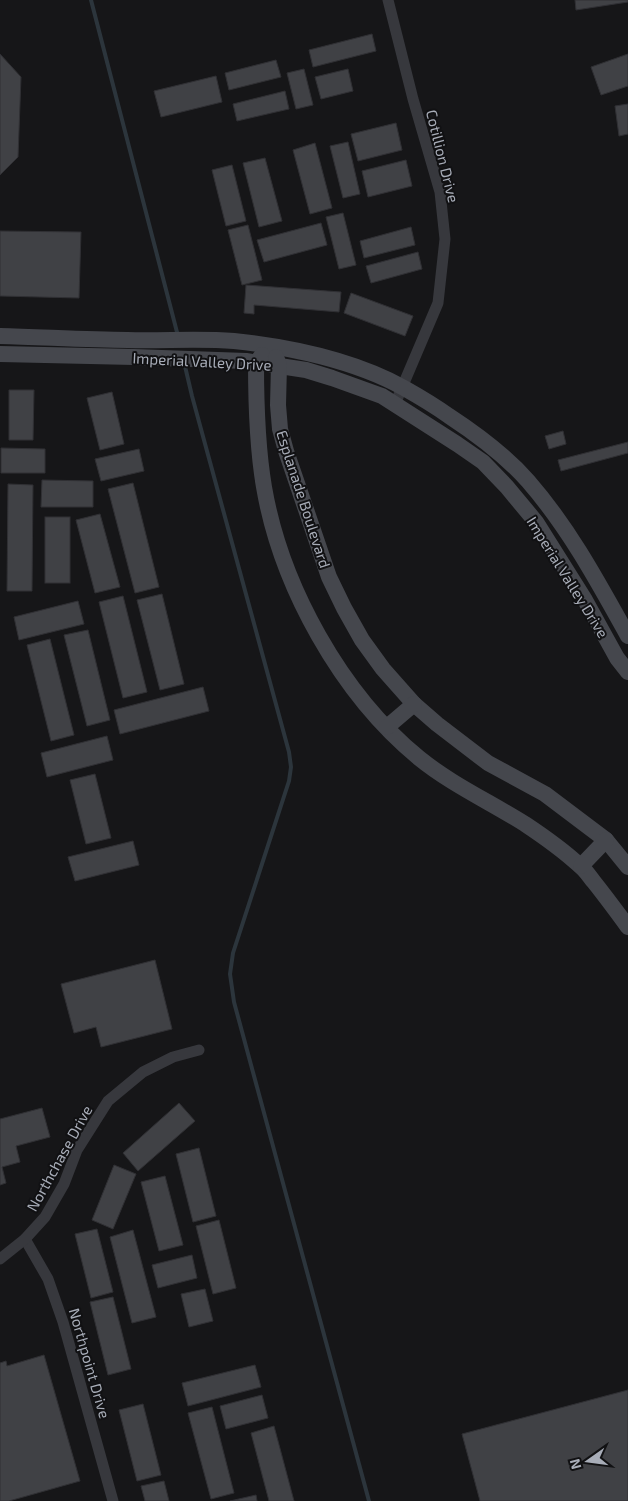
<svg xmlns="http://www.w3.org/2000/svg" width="628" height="1501" viewBox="0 0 628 1501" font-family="'Exo 2',sans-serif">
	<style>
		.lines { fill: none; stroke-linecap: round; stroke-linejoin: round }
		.stream { stroke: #2c353c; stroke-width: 4 }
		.building { fill: #404145; stroke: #303034 }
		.street { stroke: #37383d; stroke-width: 11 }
		.secondary { stroke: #45474d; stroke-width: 16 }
		.labels { text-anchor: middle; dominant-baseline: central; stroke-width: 4; stroke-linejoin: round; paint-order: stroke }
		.street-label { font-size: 15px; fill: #a8adb8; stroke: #111113 }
	</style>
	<rect width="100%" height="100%" fill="#161618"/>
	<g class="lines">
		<!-- stream -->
		<g class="stream">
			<path d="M91,0L178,336"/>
			<path d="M184,362L192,396L289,752L291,767L289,781L233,953L230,974L234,1002L369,1501"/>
		</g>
	</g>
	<!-- building -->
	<g class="building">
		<path d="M575,0H628V2L576,10Z"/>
		<path d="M372,34L376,51L313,67L309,50Z"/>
		<path d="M0,54L21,77L18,157L0,175Z"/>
		<path d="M628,54V86L601,95L591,67Z"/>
		<path d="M276,60L281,77L229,90L225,73Z"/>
		<path d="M304,69L313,105L296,109L287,73Z"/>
		<path d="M348,69L353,91L321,99L315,77Z"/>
		<path d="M216,76L222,102L161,117L154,91Z"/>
		<path d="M285,91L289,109L237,121L233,104Z"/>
		<path d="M628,104V134L619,136L615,106Z"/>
		<path d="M396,123L402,150L358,161L351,134Z"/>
		<path d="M348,142L360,194L343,198L330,146Z"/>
		<path d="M315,143L332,208L310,214L293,150Z"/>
		<path d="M265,158L282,221L259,227L243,163Z"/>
		<path d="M406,160L412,186L368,197L362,171Z"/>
		<path d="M232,165L246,221L226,226L212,170Z"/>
		<path d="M343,213L356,265L339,269L326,217Z"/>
		<path d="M321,223L327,245L264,262L257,240Z"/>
		<path d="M248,225L262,280L242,285L228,230Z"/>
		<path d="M411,227L415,245L364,258L360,241Z"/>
		<path d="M0,231L81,232L79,298L0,296Z"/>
		<path d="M418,252L422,269L371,283L366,266Z"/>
		<path d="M246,285L341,292L339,312L254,305V314L244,313Z"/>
		<path d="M351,293L413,316L405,336L344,313Z"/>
		<path d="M9,390H34L33,440H9Z"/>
		<path d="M112,392L124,444L100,450L87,398Z"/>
		<path d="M563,431L566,444L549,449L545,436Z"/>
		<path d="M628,442V453L561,471L558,460Z"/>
		<path d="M1,448L45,449V473H1Z"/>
		<path d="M139,449L144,471L101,481L95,459Z"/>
		<path d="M42,480L93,481V507H41Z"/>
		<path d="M133,483L159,587L135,593L108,489Z"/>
		<path d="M8,484L33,485L32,591H7Z"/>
		<path d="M100,514L120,587L95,593L76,520Z"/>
		<rect x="45" y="517" width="25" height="66"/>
		<path d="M162,594L184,684L160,690L137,600Z"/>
		<path d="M123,596L147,692L123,698L99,602Z"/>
		<path d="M78,601L84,624L19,640L14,617Z"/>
		<path d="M88,630L110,720L87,726L64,635Z"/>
		<path d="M50,639L74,735L51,741L27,645Z"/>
		<path d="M203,687L209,711L120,734L114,710Z"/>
		<path d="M107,736L113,760L47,777L41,753Z"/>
		<path d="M95,774L111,838L86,844L70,780Z"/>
		<path d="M133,841L139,865L75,881L68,857Z"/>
		<path d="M155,960L172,1029L101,1047L96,1027L74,1033L61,984Z"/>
		<path d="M179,1103L195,1121L138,1171L123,1153Z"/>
		<path d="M42,1108L50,1137L16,1146L20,1162L2,1167L6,1183L0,1185V1119Z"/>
		<path d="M199,1148L216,1216L193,1222L176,1154Z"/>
		<path d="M114,1165L136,1174L113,1229L92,1220Z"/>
		<path d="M165,1176L183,1245L159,1251L141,1182Z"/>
		<path d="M219,1220L236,1288L213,1294L196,1226Z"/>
		<path d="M97,1229L113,1292L91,1298L75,1234Z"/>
		<path d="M133,1230L156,1317L132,1323L110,1237Z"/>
		<path d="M192,1255L197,1278L158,1288L152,1265Z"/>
		<path d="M205,1289L213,1321L189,1327L181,1294Z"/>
		<path d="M113,1297L131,1369L108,1375L90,1302Z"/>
		<path d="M44,1355L80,1481L9,1501H0V1363L6,1361L7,1366Z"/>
		<path d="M255,1365L261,1387L188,1406L182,1383Z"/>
		<path d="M628,1390V1501H480L462,1434Z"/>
		<path d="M262,1395L268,1418L226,1429L220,1406Z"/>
		<path d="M143,1404L161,1475L137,1481L119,1410Z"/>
		<path d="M212,1407L234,1493L211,1499L188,1413Z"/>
		<path d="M274,1426L294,1501H269L251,1433Z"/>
		<path d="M164,1481L169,1501H145L141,1486Z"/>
		<path d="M256,1495L257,1501H230Z"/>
	</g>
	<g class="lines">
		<!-- street -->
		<g class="street">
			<path d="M388,0L413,99L440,192L445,239L438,303L395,404"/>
			<path d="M25,1239L48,1279L63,1322L113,1501"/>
			<path d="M0,1259L25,1239L45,1217L64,1184L77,1150L108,1101L143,1072L173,1057L199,1050"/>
		</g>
		<!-- secondary -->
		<g class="secondary">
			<path d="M0,336C43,337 86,340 128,340C164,341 199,338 234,341C290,347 355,361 404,388C420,397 435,406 449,416C478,435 505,455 528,481C569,528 598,582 628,636"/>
			<path d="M0,354L134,357L246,361L306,370L332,378L382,396L457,444L483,462L507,487L536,522L585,600L617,658L628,672"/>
			<path d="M262,355L256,363C256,405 257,446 264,487C281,586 341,694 419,758C451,784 490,802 525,824C543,836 563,850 579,865C585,869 589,876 594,882C606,897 617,912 628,927"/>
			<path d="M276,357L279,365L278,405L280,429L286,451L329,577L344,608L362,640L383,669L414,704L437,724L488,763L545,794L606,840L628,867"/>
			<path d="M387,727L414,704"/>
			<path d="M581,866L606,840"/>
		</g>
	</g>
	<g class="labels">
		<!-- street labels -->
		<g class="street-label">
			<text transform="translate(443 156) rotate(76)">Cotillion Drive</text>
			<text transform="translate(202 361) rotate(3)">Imperial Valley Drive</text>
			<text transform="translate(304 499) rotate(72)">Esplanade Boulevard</text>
			<text transform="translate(568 577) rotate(58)">Imperial Valley Drive</text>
			<text transform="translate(59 1158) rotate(-61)">Northchase Drive</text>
			<text transform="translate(90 1363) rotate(74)">Northpoint Drive</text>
		</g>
	</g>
	<!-- north arrow -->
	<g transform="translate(588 1461) rotate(256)" stroke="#111113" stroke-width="4" paint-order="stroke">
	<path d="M0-4L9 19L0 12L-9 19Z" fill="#a8adb8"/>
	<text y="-8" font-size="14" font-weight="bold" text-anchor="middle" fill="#a8adb8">N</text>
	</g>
</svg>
